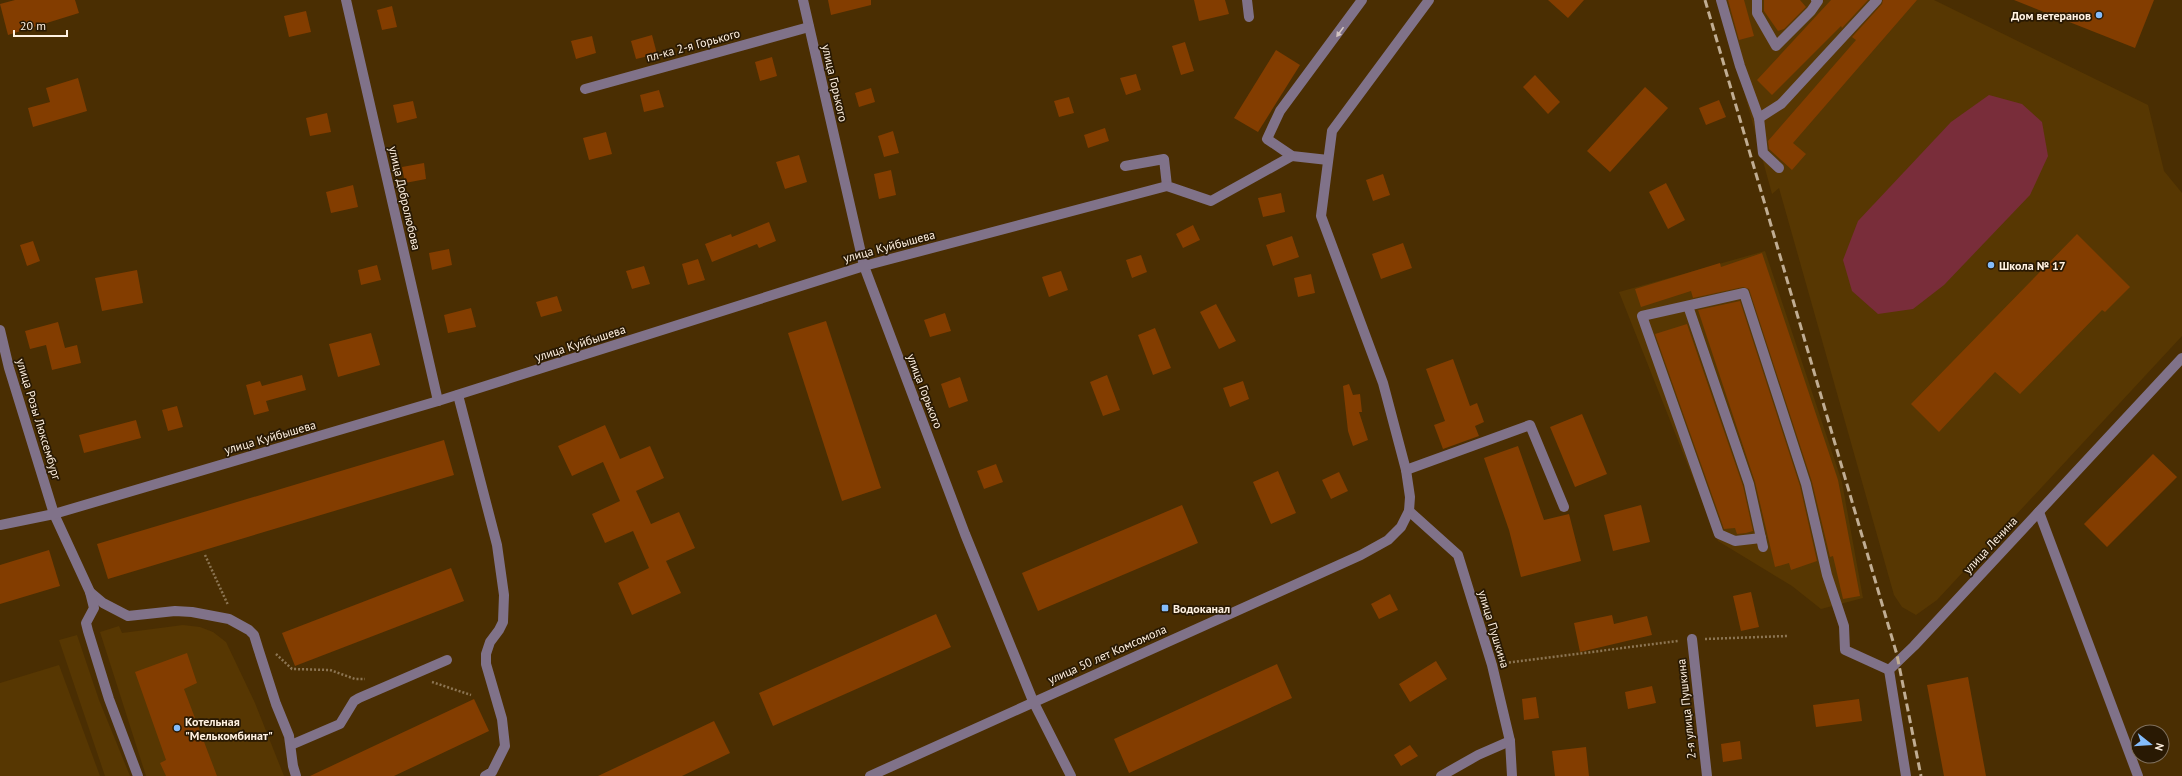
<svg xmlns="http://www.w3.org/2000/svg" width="2182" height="776" viewBox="0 0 2182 776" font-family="'PT Sans',sans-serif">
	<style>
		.built { fill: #573702 }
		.green { fill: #792d3a }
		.building { fill: #833d00 }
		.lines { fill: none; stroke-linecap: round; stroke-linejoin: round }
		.path { stroke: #8c7553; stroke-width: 2.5; stroke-dasharray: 2 2; stroke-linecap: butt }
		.minor { stroke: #807289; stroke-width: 10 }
		.rail { stroke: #c0ad93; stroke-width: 3; stroke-dasharray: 8 4; stroke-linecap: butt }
		.oneway { fill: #d3c5c2 }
		.poi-dot { fill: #84bcfb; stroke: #291903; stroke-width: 1.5 }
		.labels { text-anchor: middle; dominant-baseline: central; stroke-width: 3.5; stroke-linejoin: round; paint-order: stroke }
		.poi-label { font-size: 12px; font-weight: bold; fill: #fff1e1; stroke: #291903; text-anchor: start }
		.street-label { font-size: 12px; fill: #fff1e1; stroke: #291903 }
	</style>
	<rect width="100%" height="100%" fill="#4a2e02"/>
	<!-- built -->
	<g class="built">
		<path d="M1719,0H1934L2148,105L2164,171L2182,193V336L1937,600L1916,615L1902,607L1894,595L1779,188L1772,194Z"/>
		<path d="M1765,251L1842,482L1863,598L1821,609L1792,586L1718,541L1619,292Z"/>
		<path d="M183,625L200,627L213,632L226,642L255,703L284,776H146L100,632L119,626L122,633Z"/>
		<path d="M77,635L99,700L130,776H105L59,640Z"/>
		<path d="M59,665L100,776H0V683Z"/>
	</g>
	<!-- green -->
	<path class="green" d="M1989,95L2022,104L2042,122L2048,156L2030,195L1944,285L1913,309L1878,314L1852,291L1843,260L1858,221L1951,122Z"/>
	<!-- building -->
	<g class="building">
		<path d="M15,0H75L79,13L8,35L0,4Z"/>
		<path d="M828,0H871V5L831,15Z"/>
		<path d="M1194,0H1225L1229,14L1199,21Z"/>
		<path d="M1548,0H1584L1568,18Z"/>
		<path d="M1728,0H1744L1754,36L1739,40Z"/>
		<path d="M1764,0H1800L1806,7L1784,29L1778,31L1764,11Z"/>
		<path d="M1831,0H1868L1842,28L1841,26L1772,95L1757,80Z"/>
		<path d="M1883,0H1917L1793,143L1806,154L1792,170L1769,149L1768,141L1856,40L1852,37L1882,4Z"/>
		<path d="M2014,0H2154L2135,48Z"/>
		<path d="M392,6L397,27L382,30L377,10Z"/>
		<path d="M306,11L311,32L289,37L284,16Z"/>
		<path d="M652,35L657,54L636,59L631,41Z"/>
		<path d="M592,36L596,53L576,59L571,41Z"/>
		<path d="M1185,42L1194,71L1181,75L1172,46Z"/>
		<path d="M1276,50L1300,65L1258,132L1234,118Z"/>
		<path d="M772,57L777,76L760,81L755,62Z"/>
		<path d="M1136,74L1141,90L1126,95L1120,78Z"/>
		<path d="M1535,75L1560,102L1548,114L1523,87Z"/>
		<path d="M78,78L87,111L33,127L28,108L50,102L46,88Z"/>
		<path d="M1645,87L1668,108L1610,172L1587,151Z"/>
		<path d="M871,88L875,102L859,107L855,93Z"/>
		<path d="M659,90L664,107L644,112L640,95Z"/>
		<path d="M1069,97L1074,113L1059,117L1054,101Z"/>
		<path d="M1719,100L1726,117L1706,125L1699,108Z"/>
		<path d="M413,101L417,118L397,123L393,105Z"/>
		<path d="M327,113L331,132L310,136L306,118Z"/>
		<path d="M1105,128L1109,141L1088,148L1084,135Z"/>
		<path d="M893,131L899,153L884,157L878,136Z"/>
		<path d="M606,132L612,154L589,160L583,138Z"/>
		<path d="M799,155L807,182L785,189L776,162Z"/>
		<path d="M424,163L426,179L405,183L402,167Z"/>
		<path d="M891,170L896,195L879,199L874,174Z"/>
		<path d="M1383,174L1390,195L1373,201L1366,180Z"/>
		<path d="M1666,183L1685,220L1668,229L1649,192Z"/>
		<path d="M353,185L358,207L331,213L326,192Z"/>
		<path d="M1281,193L1285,212L1263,217L1258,198Z"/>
		<path d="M769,222L776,241L759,248L757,244L712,262L705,244L731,234L732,237Z"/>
		<path d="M1193,225L1200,240L1183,248L1176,234Z"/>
		<path d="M2077,234L2130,287L2105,312L2102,310L2020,394L1995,372L1939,432L1911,404Z"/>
		<path d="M1292,236L1299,257L1273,266L1266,245Z"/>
		<path d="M33,241L40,261L27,266L20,245Z"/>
		<path d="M1403,243L1412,268L1381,279L1372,254Z"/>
		<path d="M449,249L452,265L432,270L429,253Z"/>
		<path d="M1762,253L1838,480L1860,596L1843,599L1833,556L1830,557L1812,482L1749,289L1743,287L1693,298L1691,291L1641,307L1635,289L1720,263L1721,267Z"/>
		<path d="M1141,255L1147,272L1132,278L1126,260Z"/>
		<path d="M698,259L705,280L688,285L682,264Z"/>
		<path d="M377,265L381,280L361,285L358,270Z"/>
		<path d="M644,266L650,284L632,289L626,271Z"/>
		<path d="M137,270L143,303L102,311L95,278Z"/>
		<path d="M1061,271L1068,290L1049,297L1042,277Z"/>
		<path d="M1311,274L1315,293L1298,297L1294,278Z"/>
		<path d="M557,296L562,311L541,317L536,302Z"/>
		<path d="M1740,301L1800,486L1817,561L1791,570L1789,563L1775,567L1755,482L1698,310Z"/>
		<path d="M1216,304L1236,341L1219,349L1200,312Z"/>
		<path d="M471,308L476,327L448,333L444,315Z"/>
		<path d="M945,313L951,331L930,337L924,320Z"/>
		<path d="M826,321L881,488L842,501L788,333Z"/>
		<path d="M58,322L65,348L77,345L81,363L52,370L46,345L30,349L25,331Z"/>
		<path d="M1687,324L1743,486L1753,531L1746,533L1737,534L1735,528L1724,529L1655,334Z"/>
		<path d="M1155,328L1171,368L1153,375L1138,335Z"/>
		<path d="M371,333L380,365L338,377L329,344Z"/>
		<path d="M1453,359L1470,406L1477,403L1484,422L1475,426L1479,436L1443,449L1434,425L1445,421L1426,369Z"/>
		<path d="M302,375L306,390L266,401L269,411L254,415L246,385L260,381L262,386Z"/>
		<path d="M1107,375L1120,410L1103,416L1090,382Z"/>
		<path d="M960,377L968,401L949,408L941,384Z"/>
		<path d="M1243,381L1249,399L1230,407L1223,388Z"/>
		<path d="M1349,384L1353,395L1360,394L1362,412H1359L1368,440L1353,446L1348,431L1343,386Z"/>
		<path d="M177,406L183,427L168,431L162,410Z"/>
		<path d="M1582,414L1607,474L1575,487L1550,427Z"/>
		<path d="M136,420L141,438L84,453L79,435Z"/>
		<path d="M605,425L620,459L650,446L664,478L636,491L651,524L679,512L695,548L666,561L681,593L632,615L618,583L649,568L633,531L605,543L592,514L620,501L603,462L572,476L558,446Z"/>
		<path d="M444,440L454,475L108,579L97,544Z"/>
		<path d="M1518,446L1544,520L1569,514L1581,561L1521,577L1509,530L1484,458Z"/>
		<path d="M2153,454L2177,477L2107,547L2084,524Z"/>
		<path d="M996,464L1003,482L984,489L977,471Z"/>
		<path d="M1278,471L1296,513L1271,524L1253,482Z"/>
		<path d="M1339,472L1348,491L1331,499L1322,480Z"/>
		<path d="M1182,505L1198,543L1038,611L1022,573Z"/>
		<path d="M1641,505L1650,542L1613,551L1604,515Z"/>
		<path d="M49,550L60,586L0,604V565Z"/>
		<path d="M451,568L464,601L295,666L282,633Z"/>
		<path d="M1751,592L1759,627L1741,631L1733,596Z"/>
		<path d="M1390,594L1398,610L1379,619L1371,604Z"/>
		<path d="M936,614L951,647L773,726L759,693Z"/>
		<path d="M1612,615L1614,624L1647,616L1652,635L1580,652L1574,623Z"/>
		<path d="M187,653L197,683L184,689L217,776H166L160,763L166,760L135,672Z"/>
		<path d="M1436,661L1447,679L1410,702L1399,684Z"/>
		<path d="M1277,664L1292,698L1129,773L1114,739Z"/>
		<path d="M1968,677L1986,776H1944L1927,685Z"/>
		<path d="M1652,686L1656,703L1628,709L1625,692Z"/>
		<path d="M1536,697L1539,718L1524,720L1522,699Z"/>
		<path d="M474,699L489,731L394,776H310Z"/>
		<path d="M1859,699L1862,721L1816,727L1813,705Z"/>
		<path d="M714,721L730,753L682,776H598Z"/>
		<path d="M1740,741L1742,759L1723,762L1721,744Z"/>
		<path d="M1410,745L1418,756L1401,766L1394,755Z"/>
		<path d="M1586,747L1589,776H1555L1552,751Z"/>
	</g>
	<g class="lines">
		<!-- path -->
		<g class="path">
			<path d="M205,555L228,605"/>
			<path d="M1705,639L1787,636"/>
			<path d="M276,654L292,669L330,670L355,679H365"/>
			<path d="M1505,663L1678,641"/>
			<path d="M432,682L471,695"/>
		</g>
		<!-- minor -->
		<g class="minor">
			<path d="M346,0L438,401"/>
			<path d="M803,0L864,266L965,534L1033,701L1071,776"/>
			<path d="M1247,0L1249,17"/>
			<path d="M1721,0L1740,66L1759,118L1763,153L1779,168"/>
			<path d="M1757,0V13L1776,46L1811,11L1818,1L1816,0"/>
			<path d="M585,89L809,27"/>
			<path d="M1759,118L1781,104L1877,0"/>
			<path d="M1328,160L1292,156L1267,139L1280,111L1362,0"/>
			<path d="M1125,166L1164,159L1167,186L1211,201L1292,156"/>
			<path d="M1688,306L1749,484L1763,547"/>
			<path d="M0,330L9,368L54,514L90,592L103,603L128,616L175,611L192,612L229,619L249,630L254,635L258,648L276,704L289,736L293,766L296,776"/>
			<path d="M458,395L497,545L504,595L503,622L499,630L490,642L486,654V664L502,719L505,746L492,772L485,776"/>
			<path d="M1406,470L1530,425L1564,507"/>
			<path d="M1409,511L1458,555L1492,665L1510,741L1512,776"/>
			<path d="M2039,512L2138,776"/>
			<path d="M0,525L54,514L438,401L864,266L1167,186"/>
			<path d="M1761,538L1735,541L1719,534L1642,316L1744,293L1806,484L1827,575L1844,626L1845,650L1889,670"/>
			<path d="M90,592L94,608L86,623L88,631L109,699L138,776"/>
			<path d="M1692,639L1707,776"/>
			<path d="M291,745L340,724L354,701L359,698L447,660"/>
			<path d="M870,776L1361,555L1388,540L1401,527L1409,511L1410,497L1406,470L1383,383L1321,216L1332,131L1429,0"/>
			<path d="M1441,776L1478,755L1510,741"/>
			<path d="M1906,776L1889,670L1914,646L2182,358"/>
		</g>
		<!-- rail -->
		<path class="rail" d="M1705,0L1897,655L1921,776"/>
	</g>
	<!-- one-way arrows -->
	<defs><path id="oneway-solid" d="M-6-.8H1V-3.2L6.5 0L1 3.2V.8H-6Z"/></defs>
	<use class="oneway" href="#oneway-solid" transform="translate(1340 32) rotate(126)"/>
	<!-- markers -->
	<g class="poi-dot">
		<circle cx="2099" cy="15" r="4"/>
		<circle cx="1991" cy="265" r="4"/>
		<rect x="1161" y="604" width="8" height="8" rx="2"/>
		<circle cx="177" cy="728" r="4"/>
	</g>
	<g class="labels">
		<!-- poi labels -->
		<g class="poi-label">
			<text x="2091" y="15" text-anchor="end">Дом ветеранов</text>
			<text x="1999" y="265">Школа № 17</text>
			<text x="1173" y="608">Водоканал</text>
			<text x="185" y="721">Котельная<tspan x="185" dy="14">"Мелькомбинат"</tspan></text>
		</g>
		<!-- street labels -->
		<g class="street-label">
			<text transform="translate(693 45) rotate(-15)">пл-ка 2-я Горького</text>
			<text transform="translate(835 83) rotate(77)">улица Горького</text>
			<text transform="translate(405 198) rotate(77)">улица Добролюбова</text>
			<text transform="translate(889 246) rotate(-15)">улица Куйбышева</text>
			<text transform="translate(580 343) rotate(-18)">улица Куйбышева</text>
			<text transform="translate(925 391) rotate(69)">улица Горького</text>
			<text transform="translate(39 419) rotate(73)">улица Розы Люксембург</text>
			<text transform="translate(270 437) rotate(-16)">улица Куйбышева</text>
			<text transform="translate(1990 545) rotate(-47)">улица Ленина</text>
			<text transform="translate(1494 629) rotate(73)">улица Пушкина</text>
			<text transform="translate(1107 654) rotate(-24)">улица 50 лет Комсомола</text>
			<text transform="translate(1686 709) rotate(-96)">2-я улица Пушкина</text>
		</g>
	</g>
	<!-- north arrow -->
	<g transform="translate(2150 744) rotate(107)"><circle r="19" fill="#291903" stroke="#7f6f5c"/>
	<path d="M0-3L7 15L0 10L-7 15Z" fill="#84bcfb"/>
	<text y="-6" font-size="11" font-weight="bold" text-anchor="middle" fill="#fff1e1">N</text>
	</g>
	<!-- scale -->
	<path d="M14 30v6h53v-6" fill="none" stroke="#fff1e1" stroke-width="2"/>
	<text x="20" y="30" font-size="12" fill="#fff1e1" stroke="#291903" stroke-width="3" paint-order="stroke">20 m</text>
</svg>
